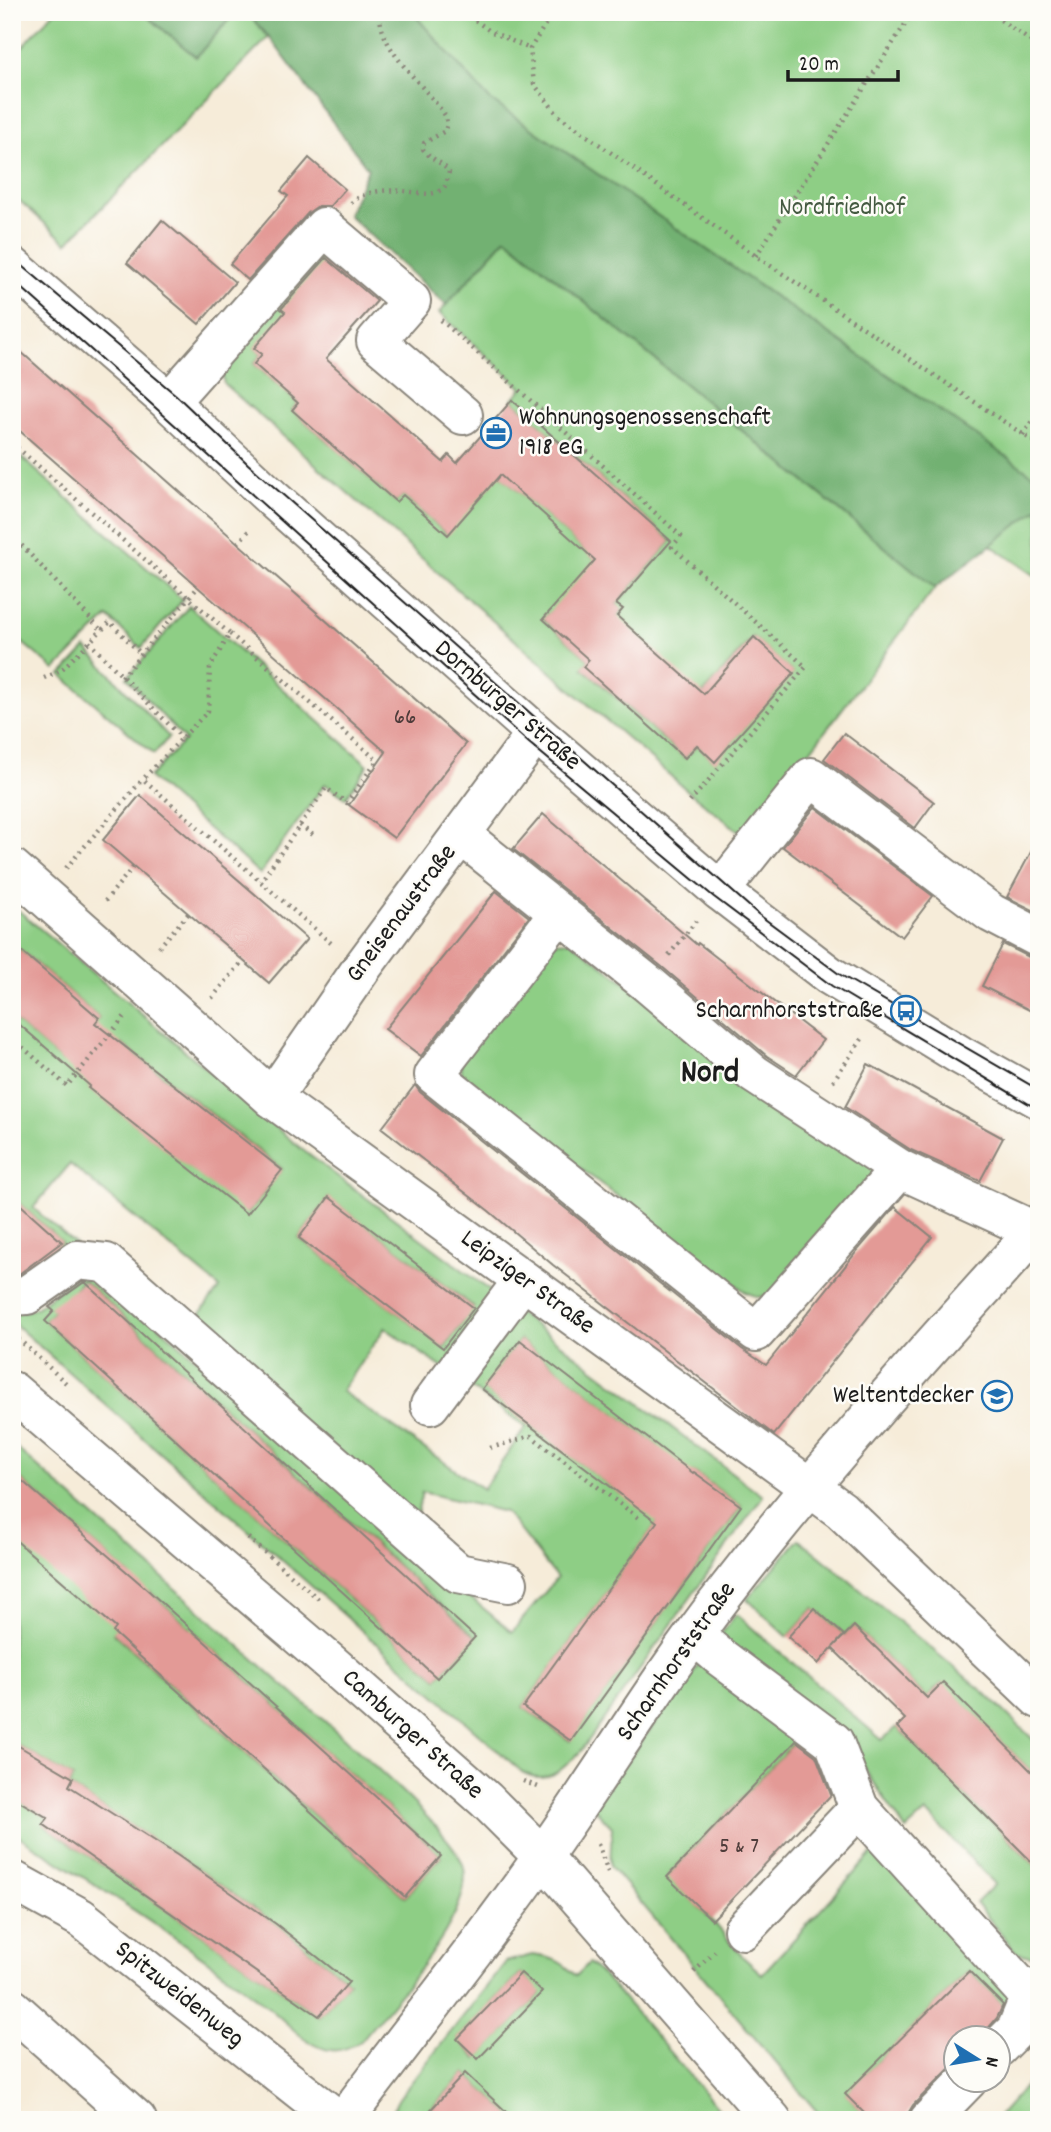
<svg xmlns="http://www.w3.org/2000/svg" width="1051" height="2132" viewBox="0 0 1051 2132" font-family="Dekko,sans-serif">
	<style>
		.green { fill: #8ece85; stroke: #557550; stroke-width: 2; fill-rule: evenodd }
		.forest { fill: #72b172; stroke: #476647; stroke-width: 2 }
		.building { fill: #e39a96 }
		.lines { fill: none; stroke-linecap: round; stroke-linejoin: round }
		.minor-casing { stroke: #89847a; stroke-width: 42 }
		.major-casing { stroke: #89847a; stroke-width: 42 }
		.path { stroke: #89847a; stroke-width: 4.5; stroke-dasharray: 2 5; stroke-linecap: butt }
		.minor { stroke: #fff; stroke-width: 38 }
		.major { stroke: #fff; stroke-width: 38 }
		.tram { stroke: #1c1c1c; stroke-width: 2 }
		.labels { text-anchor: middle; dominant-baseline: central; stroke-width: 5; stroke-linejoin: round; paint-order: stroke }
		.number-label { font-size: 23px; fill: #4e3c3a }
		.park-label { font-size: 26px; fill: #445a41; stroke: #fdfcf7 }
		.poi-label { font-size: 26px; fill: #1c1c1c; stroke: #fdfcf7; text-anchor: end }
		.street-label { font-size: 26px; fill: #1c1c1c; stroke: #fdfcf7 }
		.district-label { font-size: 33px; font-weight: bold; fill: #1c1c1c; stroke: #fdfcf7 }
	</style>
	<rect width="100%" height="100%" fill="#fdfcf7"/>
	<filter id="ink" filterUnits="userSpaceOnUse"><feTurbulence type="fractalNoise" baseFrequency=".0143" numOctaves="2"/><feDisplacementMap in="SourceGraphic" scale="14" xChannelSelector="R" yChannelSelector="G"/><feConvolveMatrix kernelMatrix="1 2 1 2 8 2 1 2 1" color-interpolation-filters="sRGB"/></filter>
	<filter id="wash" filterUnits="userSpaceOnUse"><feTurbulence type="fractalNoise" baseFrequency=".00686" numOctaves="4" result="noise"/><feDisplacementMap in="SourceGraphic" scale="28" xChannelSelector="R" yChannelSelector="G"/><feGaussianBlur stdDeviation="1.57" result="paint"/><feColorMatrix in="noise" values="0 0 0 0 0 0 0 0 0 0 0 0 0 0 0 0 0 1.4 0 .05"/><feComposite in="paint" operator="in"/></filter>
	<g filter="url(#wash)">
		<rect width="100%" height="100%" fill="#f6ecd9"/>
		<!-- green -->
		<g class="green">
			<path d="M54,12H142L196,56L236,12H246L269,37L67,243L12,194V58Z"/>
			<path d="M412,12H1039V578L493,207Z"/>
			<path d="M506,238L935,588L745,836L689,792L576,694L224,384L222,375L223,365L315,255L327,266L255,348L262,354L254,364L298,403L292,410L396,502L403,495L447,534L496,471L600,564L543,619L589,660L583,668L685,758L697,745L715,761L793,673L753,637L703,694L603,632L623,610L616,604L671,541L512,400L522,388L439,313Z"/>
			<path d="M12,449L183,600L141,648L108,617L55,670L12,634Z"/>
			<path d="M189,606L368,765L346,798L325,784L260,874L149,777L185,740L127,678Z"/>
			<path d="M86,648L169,737L154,754L61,675Z"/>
			<path d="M12,905L304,1151L500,1298L447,1371L385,1328L341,1391L483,1489L526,1427L457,1378L511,1307L763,1496L581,1751C563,1769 548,1786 522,1772L12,1322V1314L36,1308L80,1274L88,1272L99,1273L401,1540L512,1632L557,1578L505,1512L422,1492L415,1523L202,1335C192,1314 209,1303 220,1288L70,1164L33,1208L75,1244L32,1285L24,1286L12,1278V1273L24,1284L62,1242L12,1197V1018L62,1061L99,1018L12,943ZM122,1044L282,1169L248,1213L89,1088ZM329,1198L474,1307L444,1348L299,1238ZM83,1280L475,1636L437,1678L45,1321ZM520,1340L657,1446L621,1494L483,1389ZM694,1472L741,1506L570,1741L523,1707Z"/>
			<path d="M570,941L877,1169L773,1295L759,1297L747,1293L470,1086L462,1075L460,1061L553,942Z"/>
			<path d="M12,1444C100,1522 187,1599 274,1677C309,1708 457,1831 464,1868C474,1917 391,2003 361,2041C352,2046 341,2052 330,2050C307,2047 287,2022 269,2008C188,1942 100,1888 12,1832V1797L48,1818L43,1824L319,2016L349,1982L276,1924L177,1855L69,1786L73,1778L12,1742V1537L132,1577L12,1472ZM150,1592L441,1856L405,1897L113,1633Z"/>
			<path d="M799,1539L985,1693L1039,1745V1779L942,1683L927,1698L854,1626L844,1635L814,1608L788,1637L747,1599Z"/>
			<path d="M736,1614L882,1740L897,1727L1039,1869V1958L1017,1953L976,1903L995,1884L926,1812L906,1830L860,1762L844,1781L799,1738L668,1876L712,1920L742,1956L762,1974L871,1855L883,1847L1012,1986L1011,2013L969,1971L846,2094L871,2120H824L610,1866L612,1827L593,1807Z"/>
			<path d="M532,1955C552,1957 562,1961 576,1976L589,1963L606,1978L728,2120H515L465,2073L423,2117L425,2120H394C392,2109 396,2102 402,2094L506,1962ZM521,1973L541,1993L477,2059L458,2039Z"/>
			<path d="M1039,2071V2120H995Z"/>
		</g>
		<!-- forest -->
		<g class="forest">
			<path d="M142,12H236L196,57Z"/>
			<path d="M246,12H412L489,99L1039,479V508L935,588L506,238L446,305L348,215L368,169L269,37Z"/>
		</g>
		<g id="blocks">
			<!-- building -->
			<g class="building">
				<path d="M309,158L345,189L330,206H318L308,213L248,280L230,264L288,196L281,191Z"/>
				<path d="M162,220L235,282L199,324L127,263Z"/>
				<path d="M326,258L377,301L326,359L443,462L449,455L457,463L512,400L671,541L616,604L623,609L617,616L704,694L754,637L794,673L715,762L697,745L685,758L583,667L589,660L543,619L595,560L500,475L448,535L403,495L396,502L292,410L298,403L254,364L262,354L254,348L285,312L281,309Z"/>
				<path d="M12,344L466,744L394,838L349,805L386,752L12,424Z"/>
				<path d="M844,733L934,802L915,828L824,759Z"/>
				<path d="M140,795L307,939L269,983L103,840Z"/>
				<path d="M815,807L933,896L902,937L783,847Z"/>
				<path d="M543,814L697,945L698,943L823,1040L796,1075L767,1056L661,966L513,849Z"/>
				<path d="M1039,837V913L1007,897Z"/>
				<path d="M496,891L529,917L421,1056L385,1029Z"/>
				<path d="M12,943L99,1018L95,1023L282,1170L247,1214L88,1088L90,1086L12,1018Z"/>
				<path d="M1003,944L1029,957L1039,960V1015L982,986Z"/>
				<path d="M868,1064L1003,1138L980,1181L911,1150L845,1107Z"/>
				<path d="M415,1085L420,1092L742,1349L766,1365L858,1250L895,1207L932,1237L774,1435L553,1265L489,1211L382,1128Z"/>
				<path d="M12,1197L62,1242L19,1274H13Z"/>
				<path d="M329,1197L474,1308L443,1348L299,1238Z"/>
				<path d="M83,1283H86L475,1637L437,1678L45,1321L54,1311L49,1307Z"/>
				<path d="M520,1340L693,1473L694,1472L741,1506L571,1741L523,1707L657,1522L482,1389Z"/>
				<path d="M12,1472L150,1592L441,1856L405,1897L113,1632L116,1628L12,1537Z"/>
				<path d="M814,1608L844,1635L833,1647L854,1626L927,1698L943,1682L1039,1779V1869L897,1727L905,1719L832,1648L818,1664L788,1637Z"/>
				<path d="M796,1741L816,1756L831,1795L712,1920L667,1877Z"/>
				<path d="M12,1742L73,1778L69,1786L177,1855L276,1924L349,1982L319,2016L43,1824L48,1818L12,1797Z"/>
				<path d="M969,1971L1003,2005L997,2018L980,2038H956V2062L913,2105L904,2120H871L845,2094Z"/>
				<path d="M521,1973L542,1992L478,2059L457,2039Z"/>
				<path d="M465,2073L515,2120H421Z"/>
			</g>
		</g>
	</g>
	<g filter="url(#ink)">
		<use href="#blocks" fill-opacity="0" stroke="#89847a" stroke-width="2"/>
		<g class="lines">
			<!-- minor casing -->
			<g class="minor-casing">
				<g id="minor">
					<path d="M12,266L169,402L273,499L536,733L720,891L829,975L960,1055L1039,1099"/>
					<path d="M169,402L324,227L411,301L376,341L463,415"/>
					<path d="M461,835L647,983L754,1074L900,1169L1035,1231"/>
					<path d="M12,868L272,1098L841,1510L1039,1699"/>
					<path d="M720,891L811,777L991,913L1039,938"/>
					<path d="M559,913L434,1075L756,1332L900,1169"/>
					<path d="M272,1098L361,969L536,733"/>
					<path d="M12,1296L27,1295L77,1260L106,1263L458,1573L508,1583"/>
					<path d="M430,1405L523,1280"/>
					<path d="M694,1635L720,1657L834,1742L859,1808L1039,2007"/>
					<path d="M12,1880L81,1918L338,2120"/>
					<path d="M743,1930L859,1808"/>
					<path d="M12,2008L137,2120"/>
					<path d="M998,2048L1016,2030L1030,1996L1039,1987"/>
					<path d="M344,2120C410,2032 480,1946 543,1856C605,1768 661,1675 728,1589C825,1464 932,1344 1039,1227"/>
					<path d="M929,2120L968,2080"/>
				</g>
			</g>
			<!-- major casing -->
			<g class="major-casing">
				<path id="major" d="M12,1391L333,1665L486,1800L543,1857L772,2120"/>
			</g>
			<!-- path -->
			<g class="path">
				<path d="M464,12L490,31L530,49"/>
				<path d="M553,12L530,49L534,84L558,115L756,256L1039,445"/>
				<path d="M989,12L1039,47"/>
				<path d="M351,203C367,189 390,189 411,192C420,193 430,196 439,191C447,188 447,180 449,172C442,162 430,159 423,149L424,143L445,131L447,124L446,117C426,85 378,51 380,12"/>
				<path d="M756,256L913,12"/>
				<path d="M441,320L681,536L672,547L806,667L688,804"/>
				<path d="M1023,435L1039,410"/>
				<path d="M12,443L230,634L210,667L208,711L143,779L332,944"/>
				<path d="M12,535L101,630"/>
				<path d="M238,543L251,528"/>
				<path d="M230,634L377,760L347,803L326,788L261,881"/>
				<path d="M89,642L182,738"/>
				<path d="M122,677L198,587"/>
				<path d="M44,678L60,671L110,622L141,654"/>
				<path d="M300,825L313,835"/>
				<path d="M66,868L143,779"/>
				<path d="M105,901L134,866"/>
				<path d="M159,947L188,914"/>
				<path d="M669,955L696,921"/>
				<path d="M212,998L243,961"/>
				<path d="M12,1038L67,1086L125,1016"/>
				<path d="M833,1081L862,1039"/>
				<path d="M13,1334L68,1385"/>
				<path d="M490,1448L531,1436L641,1520"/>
				<path d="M248,1538L321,1601"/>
				<path d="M523,1781L538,1787"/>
				<path d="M598,1844L608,1872"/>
				<path d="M694,1972L715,1951"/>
			</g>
			<!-- minor -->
			<use href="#minor" class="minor"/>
			<!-- major -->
			<use href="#major" class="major"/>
			<!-- tram -->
			<g class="tram">
				<path d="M12,257L176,395L248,464L758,914L839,974L1039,1090"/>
				<path d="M12,279L529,743L714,897L832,986L1039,1110"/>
			</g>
		</g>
	</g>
	<!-- icons -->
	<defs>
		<g id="office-ring" transform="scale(1.575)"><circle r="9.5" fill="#fdfcf7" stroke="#1f6fb2" stroke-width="1.5"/><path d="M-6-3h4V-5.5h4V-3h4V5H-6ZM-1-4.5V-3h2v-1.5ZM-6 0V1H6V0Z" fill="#1f6fb2"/></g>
		<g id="bus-ring" transform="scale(1.575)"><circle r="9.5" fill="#fdfcf7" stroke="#1f6fb2" stroke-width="1.5"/><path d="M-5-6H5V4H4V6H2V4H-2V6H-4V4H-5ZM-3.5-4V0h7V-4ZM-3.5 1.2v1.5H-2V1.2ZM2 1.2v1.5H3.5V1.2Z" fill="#1f6fb2"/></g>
		<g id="school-ring" transform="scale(1.575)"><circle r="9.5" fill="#fdfcf7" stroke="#1f6fb2" stroke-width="1.5"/><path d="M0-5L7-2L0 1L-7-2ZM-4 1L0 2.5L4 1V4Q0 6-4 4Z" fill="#1f6fb2"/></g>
	</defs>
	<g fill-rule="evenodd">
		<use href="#office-ring" x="496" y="433"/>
		<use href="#bus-ring" x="906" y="1011"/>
		<use href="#school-ring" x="997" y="1396"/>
	</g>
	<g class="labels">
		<!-- number labels -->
		<g class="number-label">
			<text x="405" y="718">66</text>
			<text x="739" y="1847">5 &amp; 7</text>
		</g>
		<!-- park labels -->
		<g class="park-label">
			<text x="842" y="208">Nordfriedhof</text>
		</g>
		<!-- poi labels -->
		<g class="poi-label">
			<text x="519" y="418" text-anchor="start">Wohnungsgenossenschaft<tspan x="519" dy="30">1918 eG</tspan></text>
			<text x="883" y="1011">Scharnhorststraße</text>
			<text x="974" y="1396">Weltentdecker</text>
		</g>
		<!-- street labels -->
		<g class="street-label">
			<text transform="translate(507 706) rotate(41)">Dornburger Straße</text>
			<text transform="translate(402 914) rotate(-53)">Gneisenaustraße</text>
			<text transform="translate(527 1283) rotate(36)">Leipziger Straße</text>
			<text transform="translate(677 1662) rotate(-55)">Scharnhorststraße</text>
			<text transform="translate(412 1735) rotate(42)">Camburger Straße</text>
			<text transform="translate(179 1995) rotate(38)">Spitzweidenweg</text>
		</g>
		<!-- district labels -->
		<g class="district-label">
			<text x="710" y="1074">Nord</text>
		</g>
	</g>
	<!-- margin -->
	<rect width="1051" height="2132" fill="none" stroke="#fdfcf7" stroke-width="42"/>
	<!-- north arrow -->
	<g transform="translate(977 2059) rotate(101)"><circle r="33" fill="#fdfcf7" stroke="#a3a29f" stroke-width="2"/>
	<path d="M0-5L12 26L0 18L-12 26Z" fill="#1f6fb2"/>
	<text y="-10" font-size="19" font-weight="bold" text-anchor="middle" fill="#1c1c1c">N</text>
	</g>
	<!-- scale -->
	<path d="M788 70v10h110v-10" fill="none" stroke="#1c1c1c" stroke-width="3.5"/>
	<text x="799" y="70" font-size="21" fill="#1c1c1c" stroke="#fdfcf7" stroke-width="5" paint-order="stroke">20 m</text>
</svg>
